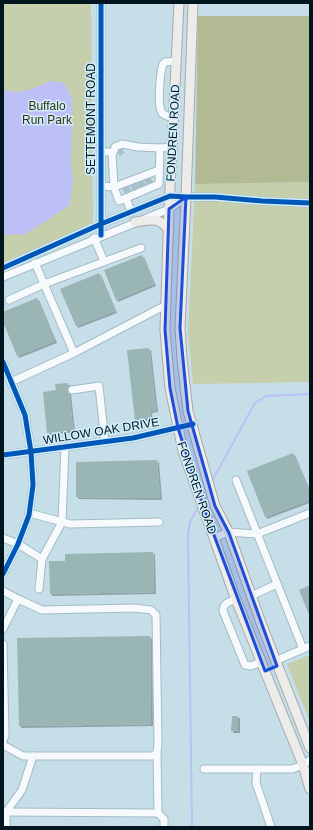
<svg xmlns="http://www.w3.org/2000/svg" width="313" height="830" viewBox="0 0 313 830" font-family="Helvetica,sans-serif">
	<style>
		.green { fill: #c5cfac }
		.forest { fill: #b2ba93 }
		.water { fill: #bcc0f6 }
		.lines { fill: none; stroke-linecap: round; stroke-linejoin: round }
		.stream { stroke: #bcc0f6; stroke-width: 2 }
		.building { fill: #99b6b4; filter: url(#shadow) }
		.minor-tunnel { stroke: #a8c0ca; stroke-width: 7; stroke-dasharray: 7 3.5; stroke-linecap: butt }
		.minor-casing { stroke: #a2bbc6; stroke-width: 9 }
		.major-casing { stroke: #a6a9aa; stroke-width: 11 }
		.minor { stroke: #f6fafc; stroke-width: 7 }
		.major { stroke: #edeceb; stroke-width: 9 }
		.cycleway-casing { stroke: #d1eefc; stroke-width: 8 }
		.cycleway { stroke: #0057b8; stroke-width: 5 }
		.marked { fill: #1d4ed8; fill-opacity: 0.2; stroke: #1d4ed8; stroke-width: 3; stroke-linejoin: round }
		.labels { text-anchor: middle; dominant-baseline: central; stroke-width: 3; stroke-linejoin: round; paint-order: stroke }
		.park-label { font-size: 12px; fill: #353310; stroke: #d1eefc }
		.street-label { font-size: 12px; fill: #00151e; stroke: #d1eefc }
	</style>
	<defs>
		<filter id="shadow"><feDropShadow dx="2" dy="2" stdDeviation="0" flood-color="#0004"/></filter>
	</defs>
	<rect width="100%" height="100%" fill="#c6dee8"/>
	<!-- green -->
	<g class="green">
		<path d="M3,3H91L93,224L3,263Z"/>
		<path d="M310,182V382L193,384L188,334L195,184Z"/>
		<path d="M310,655V722L287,664Z"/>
	</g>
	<!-- forest -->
	<path class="forest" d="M198,16H310V182L195,184Z"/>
	<!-- water -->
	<path class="water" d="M50,81L64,83L72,98L71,166L73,180L70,205L26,234L3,235V89C18,96 35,88 50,81Z"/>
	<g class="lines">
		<!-- stream -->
		<g class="stream">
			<path d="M212,481L255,403L266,396L310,394"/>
			<path d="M192,827L188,536L190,522L199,506"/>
		</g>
	</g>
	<!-- building -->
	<g class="building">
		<path d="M142,255L154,284L116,300L104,270Z"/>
		<path d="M99,273L115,311L76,326L60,289Z"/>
		<path d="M37,298L55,341L17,356L3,322V312Z"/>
		<path d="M149,348L156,410L150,411L151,418L140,419V420L135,421L127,350Z"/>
		<path d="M68,383L73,430L47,433L43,392L56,390L55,384Z"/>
		<path d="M293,453L310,493V500L265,517L247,471Z"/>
		<path d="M157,460L160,498L76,497V462Z"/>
		<path d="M153,552L154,592L50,594L49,561H65V554Z"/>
		<path d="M310,585V617L299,590Z"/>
		<path d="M150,636L151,724L19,726L17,638Z"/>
		<path d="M232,716H238V731H231Z"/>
	</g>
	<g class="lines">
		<!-- minor-tunnel -->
		<g class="minor-tunnel">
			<path d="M118,153L123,150"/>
			<path d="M147,178L150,184"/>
			<path d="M140,181L143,187"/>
			<path d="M133,183L136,190"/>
			<path d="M125,186L128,193"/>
		</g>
		<!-- minor casing -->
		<g class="minor-casing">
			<g id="minor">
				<path d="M101,3V235"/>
				<path d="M174,118C170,117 165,116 162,113C157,106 160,73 163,64L165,62L176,61"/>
				<path d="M101,152H112L114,187L159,170"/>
				<path d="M112,152L114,151L115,147L122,144L138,147L160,148"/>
				<path d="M101,186L114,187L119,201L126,198"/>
				<path d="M131,212L126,198L159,184L160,148L172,147"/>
				<path d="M94,238L104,261"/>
				<path d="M3,268L101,224L170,196L186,197H215L262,201L310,203"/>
				<path d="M3,277L169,209L186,197"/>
				<path d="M9,300L44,284L141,248"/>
				<path d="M74,353L166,305"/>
				<path d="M3,362L25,415L31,452L33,485L29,515L18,544L3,574"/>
				<path d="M11,382L74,353L35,263"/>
				<path d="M72,390L99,386L105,442"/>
				<path d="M3,455L133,438L193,424"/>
				<path d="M236,480L303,649"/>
				<path d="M29,513L70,524L159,522"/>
				<path d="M3,538L18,544L42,559"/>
				<path d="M214,538L228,532L257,534L310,513"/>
				<path d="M39,589L42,559L62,522L65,447"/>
				<path d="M3,591L18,599L3,629"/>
				<path d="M251,596L277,584"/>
				<path d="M236,599C229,602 223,603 223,611L245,665L251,666L261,662"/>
				<path d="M3,644L5,735L3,741"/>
				<path d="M275,661L310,646"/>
				<path d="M3,745L23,756H153L157,752L158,744L156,615L151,610L134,608L42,610L18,599"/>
				<path d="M157,752L158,813L164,819V827"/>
				<path d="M204,769H292L303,765L310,760"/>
				<path d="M257,769L256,783L271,827"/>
				<path d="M6,812L158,813"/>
				<path d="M6,827V812L22,790L33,756"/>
			</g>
		</g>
		<!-- major casing -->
		<g class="major-casing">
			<g id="major">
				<path d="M179,3L169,209L165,330L170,388L183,451L235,597L303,765L310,789"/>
				<path d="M193,3L186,197L180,328L182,359L188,411L215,506L229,533L261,623L310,748"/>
				<path d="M135,222C150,220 159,216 169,230"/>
			</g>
		</g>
		<!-- minor -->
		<use href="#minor" class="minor"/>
		<!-- major -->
		<use href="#major" class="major"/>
		<!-- cycleway casing -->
		<g class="cycleway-casing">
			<g id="cycleway">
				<path d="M101,3V235"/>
				<path d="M3,268L101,224L170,196L186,197H215L262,201L310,203"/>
				<path d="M3,362L25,415L31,452L33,485L29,515L18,544L3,574"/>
				<path d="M3,455L133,438L193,424"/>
			</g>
		</g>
		<!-- cycleway -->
		<use href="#cycleway" class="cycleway"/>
	</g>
	<!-- marked area -->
	<path class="marked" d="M186,197L180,328L188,411L215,506L229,533L277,666L265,671L203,506L178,428L170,388L165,330L169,209Z"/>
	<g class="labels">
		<!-- park labels -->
		<g class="park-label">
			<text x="47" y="106">Buffalo<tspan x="47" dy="14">Run Park</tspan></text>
		</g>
		<!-- street labels -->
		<g class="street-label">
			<text transform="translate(91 119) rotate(-90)">SETTEMONT ROAD</text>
			<text transform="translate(173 133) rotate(-87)">FONDREN ROAD</text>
			<text transform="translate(101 431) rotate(-9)">WILLOW OAK DRIVE</text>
			<text transform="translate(197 488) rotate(71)">FONDREN ROAD</text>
		</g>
	</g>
	<!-- border -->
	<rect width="313" height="830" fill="none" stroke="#00151e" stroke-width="8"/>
</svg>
